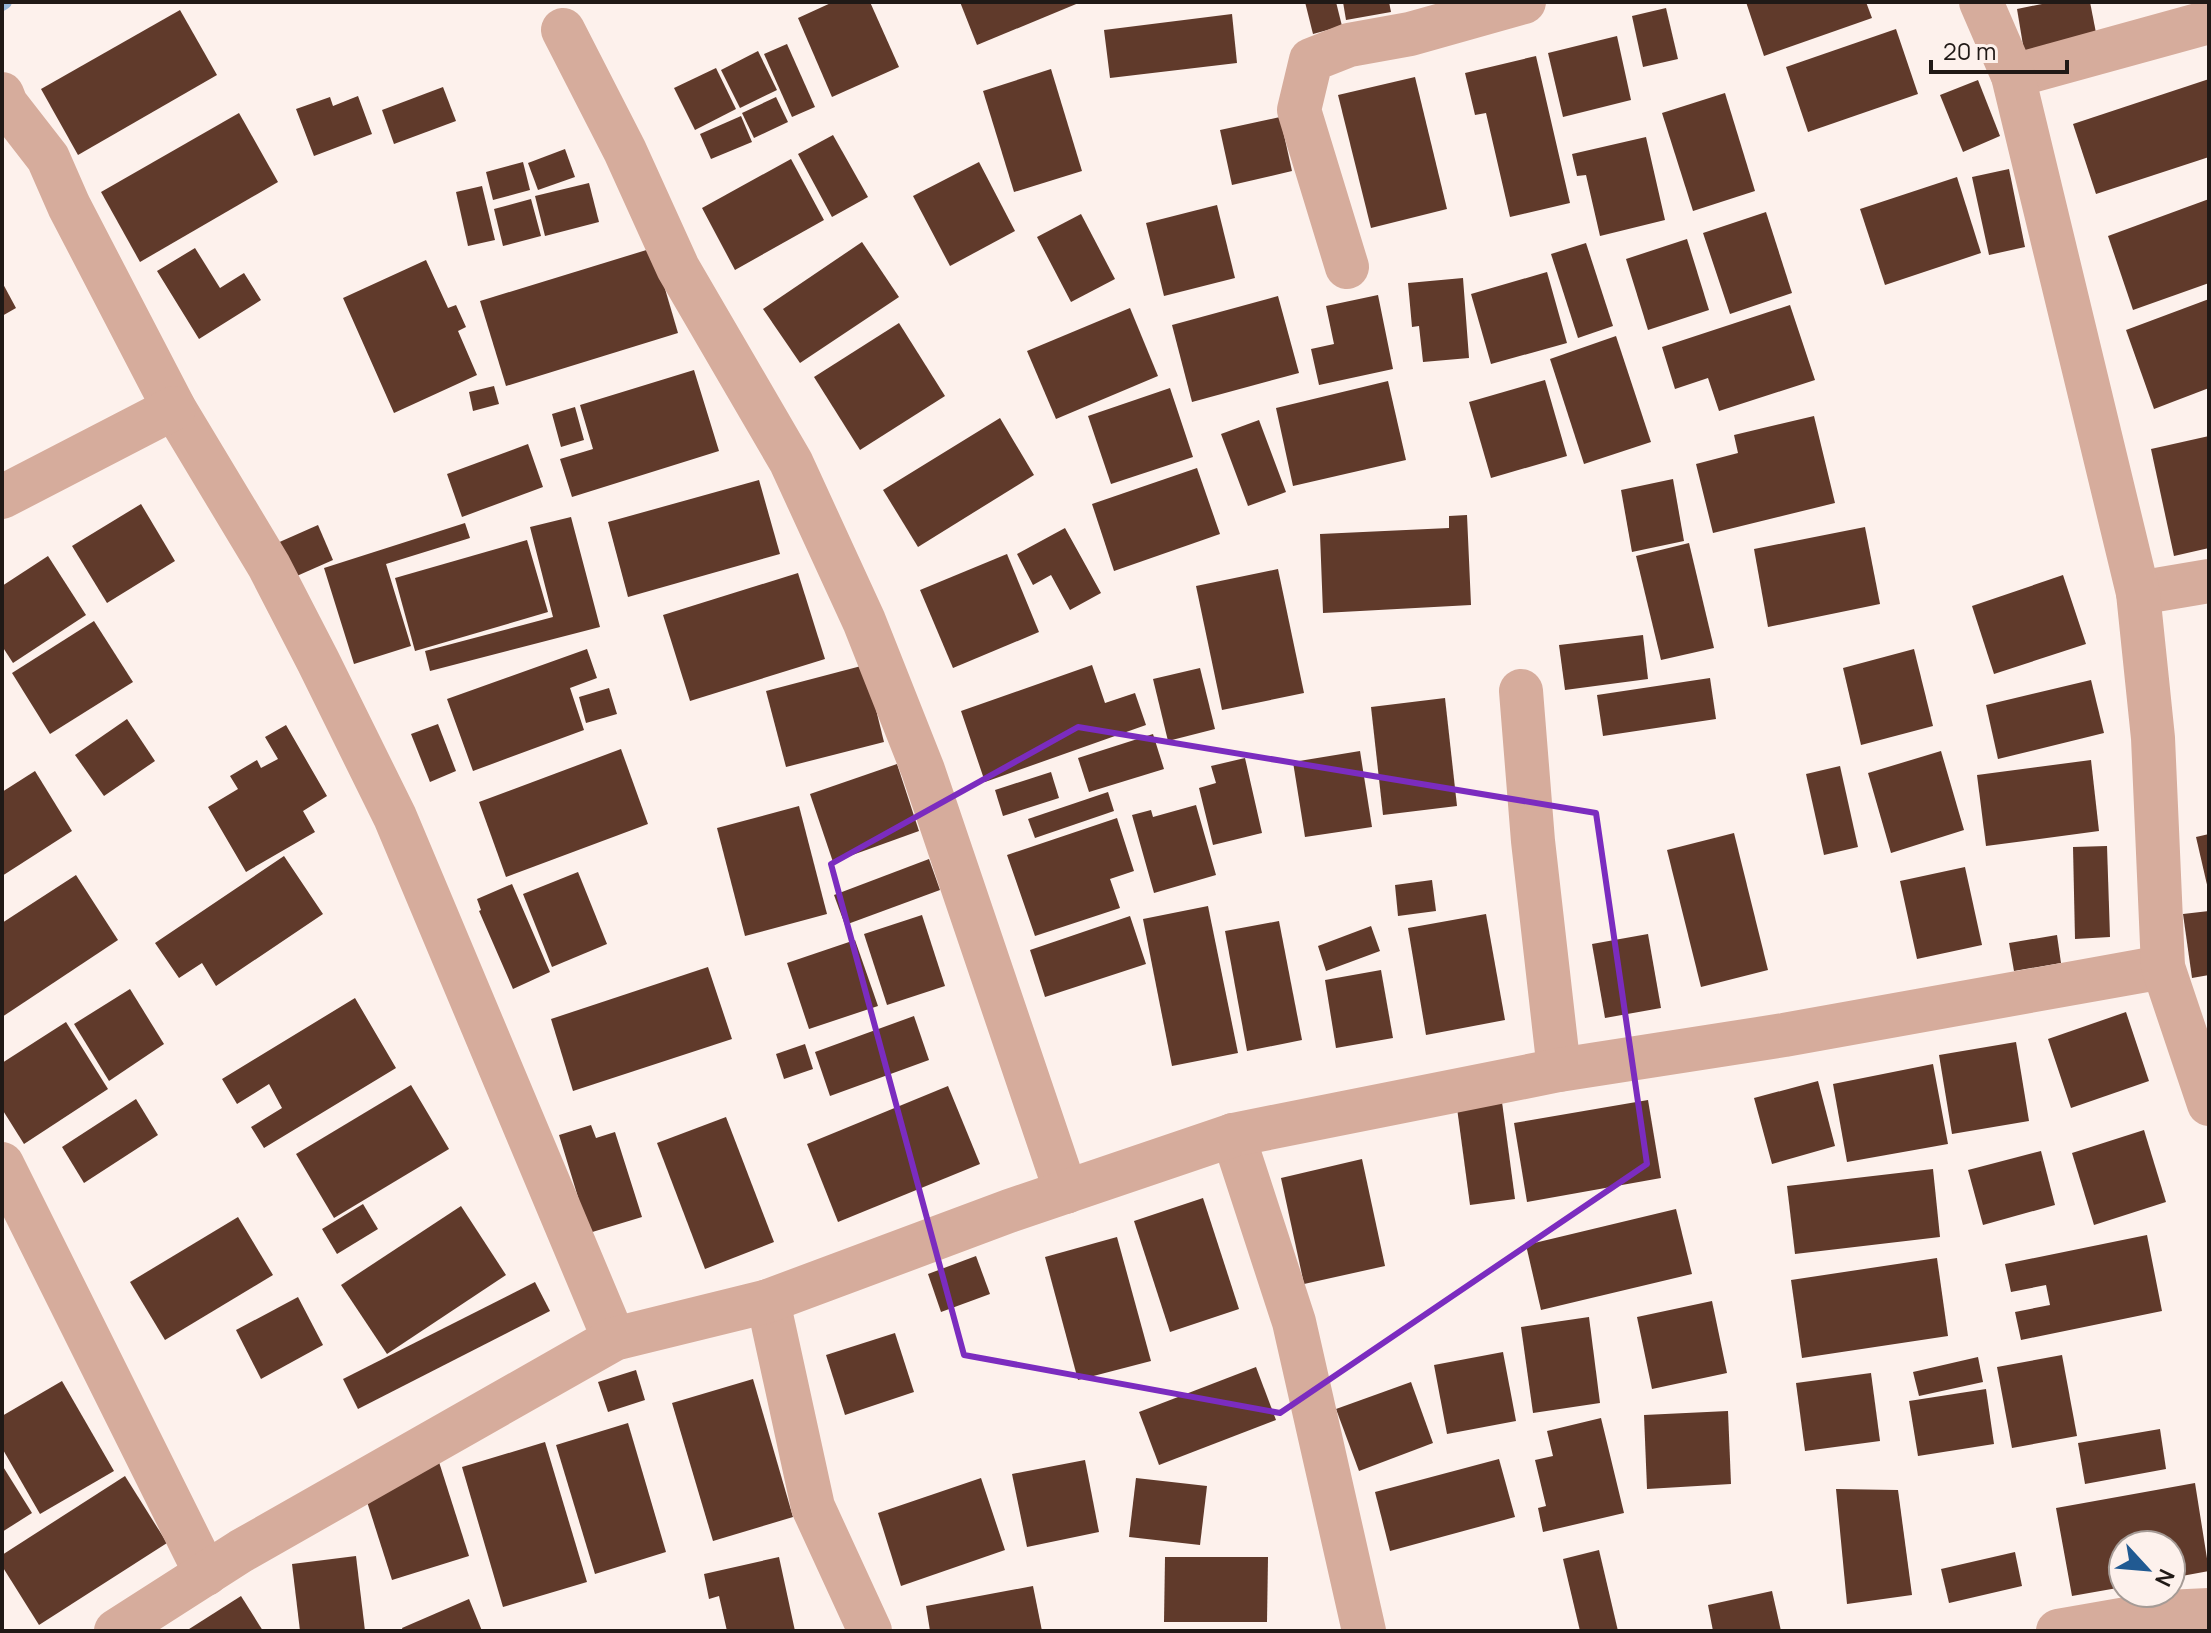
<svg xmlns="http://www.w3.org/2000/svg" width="2211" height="1633" viewBox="0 0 2211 1633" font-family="Manrope,sans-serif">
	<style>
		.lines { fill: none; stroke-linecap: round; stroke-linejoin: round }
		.stream { stroke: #99b8da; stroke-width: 14 }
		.building { fill: #603a2b }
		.minor { stroke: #d6ac9c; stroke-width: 44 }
		.tertiary { stroke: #d6ac9c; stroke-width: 44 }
		.marked { fill: none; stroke: #7b2cbf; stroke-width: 6; stroke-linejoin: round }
	</style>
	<rect width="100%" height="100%" fill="#fdf1ec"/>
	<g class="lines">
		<!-- stream -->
		<path class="stream" d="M2,4L5,2"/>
	</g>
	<!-- building -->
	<g class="building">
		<path d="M833,2H870L899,67L832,97L798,18Z"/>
		<path d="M960,2H1081L977,45Z"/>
		<path d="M1305,2H1336L1342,26L1313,34Z"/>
		<path d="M1343,2H1389L1391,12L1346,20Z"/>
		<path d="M1746,2H1866L1872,18L1764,56Z"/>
		<path d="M2052,2H2090L2097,38L2024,51L2017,9Z"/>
		<path d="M1666,8L1678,59L1643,67L1632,16Z"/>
		<path d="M180,10L217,75L78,155L41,89Z"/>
		<path d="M1232,14L1237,63L1110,78L1104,30Z"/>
		<path d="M1896,29L1918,94L1808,132L1786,67Z"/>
		<path d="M1617,36L1631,100L1563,117L1548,53Z"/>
		<path d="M787,44L815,107L792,117L764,54Z"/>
		<path d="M758,51L777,90L740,108L721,70Z"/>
		<path d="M1536,56L1570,203L1510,217L1486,113L1475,115L1465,73Z"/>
		<path d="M716,68L736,109L695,130L674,88Z"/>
		<path d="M1051,69L1082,171L1014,192L983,91Z"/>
		<path d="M1415,77L1447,209L1371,228L1338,95Z"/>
		<path d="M2209,79V157L2096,194L2073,124Z"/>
		<path d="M1978,80L2000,136L1963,152L1940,95Z"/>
		<path d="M443,87L456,121L394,144L382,110Z"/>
		<path d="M1725,93L1755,191L1693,211L1662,113Z"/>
		<path d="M358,96L372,134L314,156L296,109L330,97L333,106Z"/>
		<path d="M776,97L788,122L754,138L742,113Z"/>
		<path d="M239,113L278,182L140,262L101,192Z"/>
		<path d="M741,116L752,142L711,159L700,134Z"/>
		<path d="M1280,117L1292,171L1232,185L1220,130Z"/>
		<path d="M833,135L868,197L832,217L798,154Z"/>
		<path d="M1646,137L1665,220L1600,236L1586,175L1577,176L1572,154Z"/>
		<path d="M565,149L575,177L538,190L528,163Z"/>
		<path d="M791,159L824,220L735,270L702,208Z"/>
		<path d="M523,162L530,190L493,200L486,172Z"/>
		<path d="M979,162L1015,231L950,266L913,196Z"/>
		<path d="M2009,169L2025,247L1989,255L1972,177Z"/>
		<path d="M1957,177L1981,253L1885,285L1860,209Z"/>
		<path d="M589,183L599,222L545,236L535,196Z"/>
		<path d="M482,186L495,240L468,246L456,192Z"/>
		<path d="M531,199L541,236L503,246L494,209Z"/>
		<path d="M2209,199V283L2133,310L2108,236Z"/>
		<path d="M1217,205L1235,278L1164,296L1146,223Z"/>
		<path d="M1766,212L1792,293L1730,314L1703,233Z"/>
		<path d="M1081,214L1115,279L1071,302L1037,237Z"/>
		<path d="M1687,239L1709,310L1648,330L1626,259Z"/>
		<path d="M862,242L899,297L800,363L763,309Z"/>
		<path d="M1586,243L1613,326L1578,338L1551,254Z"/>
		<path d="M195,248L220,288L244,273L261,300L199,339L157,271Z"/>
		<path d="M653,248L678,333L506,386L480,301Z"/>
		<path d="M426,260L448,308L456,305L466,327L458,331L477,375L394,413L343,298Z"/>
		<path d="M1547,272L1567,343L1491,364L1471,294Z"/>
		<path d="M1463,278L1469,358L1423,362L1419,326L1412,327L1408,283Z"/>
		<path d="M2,282L16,308L2,316Z"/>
		<path d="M1378,295L1393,369L1319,385L1311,349L1334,344L1326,306Z"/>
		<path d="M1278,296L1299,373L1192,402L1172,325Z"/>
		<path d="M2209,299V388L2154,409L2126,330Z"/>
		<path d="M1790,305L1815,380L1719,411L1708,378L1675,389L1662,347Z"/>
		<path d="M1130,308L1158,376L1056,419L1027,351Z"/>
		<path d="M899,323L945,396L860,450L814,377Z"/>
		<path d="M1616,336L1651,442L1584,464L1550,359Z"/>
		<path d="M694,370L719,451L572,497L560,459L593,449L580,405Z"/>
		<path d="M1545,380L1567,456L1491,478L1469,402Z"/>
		<path d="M1388,381L1406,460L1293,486L1276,408Z"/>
		<path d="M494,386L499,404L473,411L469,392Z"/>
		<path d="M1170,388L1193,457L1111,484L1088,416Z"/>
		<path d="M575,407L584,440L561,447L552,414Z"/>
		<path d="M1814,416L1835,503L1713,533L1696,464L1738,453L1734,435Z"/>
		<path d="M1000,418L1034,475L918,547L883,490Z"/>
		<path d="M1259,420L1286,492L1248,506L1221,434Z"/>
		<path d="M2209,436V548L2174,556L2151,449Z"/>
		<path d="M528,444L543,487L462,517L447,474Z"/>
		<path d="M1197,468L1220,534L1114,571L1092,504Z"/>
		<path d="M1673,479L1684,541L1632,552L1621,490Z"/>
		<path d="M759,480L780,554L628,597L608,522Z"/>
		<path d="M141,504L175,561L107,603L72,546Z"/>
		<path d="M1467,515L1471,605L1323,613L1320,534L1449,528V516Z"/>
		<path d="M571,517L600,627L430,671L425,651L553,617L530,527Z"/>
		<path d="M465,523L470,538L386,564L411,646L354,664L324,568Z"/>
		<path d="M318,525L333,560L290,579L275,544Z"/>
		<path d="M1865,527L1880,604L1768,627L1754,549Z"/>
		<path d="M1065,528L1101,593L1070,610L1051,575L1033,585L1017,554Z"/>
		<path d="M527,540L548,612L415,651L395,578Z"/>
		<path d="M1689,543L1714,648L1661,660L1636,556Z"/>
		<path d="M1007,554L1039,632L953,668L920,590Z"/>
		<path d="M48,556L86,615L13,663L2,646V586Z"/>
		<path d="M1278,569L1304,693L1222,710L1196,586Z"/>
		<path d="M798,573L825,659L690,701L663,615Z"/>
		<path d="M2063,575L2086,644L1994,674L1972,606Z"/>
		<path d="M94,621L133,682L50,734L12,673Z"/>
		<path d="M1643,635L1648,679L1565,690L1559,645Z"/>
		<path d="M587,649L597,678L570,688L584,730L473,771L447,699Z"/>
		<path d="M1914,649L1933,726L1861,745L1843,668Z"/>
		<path d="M865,665L884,742L786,767L766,691Z"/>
		<path d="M1092,665L1105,703L1135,693L1146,725L985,782L961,711Z"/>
		<path d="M1200,668L1215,729L1168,741L1153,679Z"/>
		<path d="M1710,678L1716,719L1603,736L1597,695Z"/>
		<path d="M2091,680L2104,733L1998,759L1986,705Z"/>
		<path d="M609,688L617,714L586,723L579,697Z"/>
		<path d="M1445,698L1457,806L1383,815L1371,707Z"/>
		<path d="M127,719L155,761L104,796L75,755Z"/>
		<path d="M438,724L456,771L430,782L411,734Z"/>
		<path d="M286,725L327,796L303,811L315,832L246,872L208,807L238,789L230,776L257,760L261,768L278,759L265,737Z"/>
		<path d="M1153,734L1164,769L1089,792L1078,758Z"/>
		<path d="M621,749L648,824L506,877L479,802Z"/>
		<path d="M1360,751L1372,827L1305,837L1293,762Z"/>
		<path d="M1941,751L1964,830L1891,853L1868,773Z"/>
		<path d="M1245,758L1262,833L1213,845L1199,788L1216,783L1211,766Z"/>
		<path d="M2091,760L2099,831L1986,846L1977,775Z"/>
		<path d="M897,764L919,831L833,862L810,794Z"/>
		<path d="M1840,766L1858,847L1824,855L1806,774Z"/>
		<path d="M35,771L72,831L2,876V792Z"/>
		<path d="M1051,772L1059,798L1003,816L995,790Z"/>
		<path d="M1108,792L1114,811L1035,838L1028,819Z"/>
		<path d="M1196,805L1216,875L1154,893L1132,815L1151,810L1153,817Z"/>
		<path d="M799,806L827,914L745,936L717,828Z"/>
		<path d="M1117,818L1134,871L1110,879L1120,908L1035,936L1007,855Z"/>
		<path d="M1734,833L1768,970L1701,987L1667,850Z"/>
		<path d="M2209,834V889H2208L2196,837Z"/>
		<path d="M2107,846L2110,937L2075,939L2073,847Z"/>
		<path d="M284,856L323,914L216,986L202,963L179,978L155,943Z"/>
		<path d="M929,859L940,890L845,925L834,895Z"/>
		<path d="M1965,867L1982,945L1917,959L1900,881Z"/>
		<path d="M578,872L607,944L552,967L523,894Z"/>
		<path d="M76,875L118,940L2,1017V923Z"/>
		<path d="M1432,880L1436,911L1398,916L1395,885Z"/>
		<path d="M512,884L550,972L513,989L479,911L481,910L477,899Z"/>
		<path d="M1208,906L1238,1053L1172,1066L1143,919Z"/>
		<path d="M2209,911V975L2192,978L2183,914Z"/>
		<path d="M1486,914L1505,1020L1426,1035L1408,928Z"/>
		<path d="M922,915L945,986L887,1005L864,934Z"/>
		<path d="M1130,916L1146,964L1045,997L1030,950Z"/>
		<path d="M1279,921L1302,1040L1247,1051L1225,931Z"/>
		<path d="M1371,926L1380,951L1326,971L1318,946Z"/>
		<path d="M1648,934L1661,1008L1605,1018L1592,944Z"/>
		<path d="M2057,935L2061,963L2014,971L2009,943Z"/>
		<path d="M855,940L878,1006L809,1029L787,963Z"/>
		<path d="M708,967L732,1039L573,1091L551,1019Z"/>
		<path d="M1381,970L1393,1038L1336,1048L1325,980Z"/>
		<path d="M130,989L164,1044L109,1081L74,1024Z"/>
		<path d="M355,998L396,1068L264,1148L251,1127L282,1108L269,1084L237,1104L222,1079Z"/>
		<path d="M2126,1012L2149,1081L2071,1108L2048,1039Z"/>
		<path d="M914,1016L929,1060L830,1096L815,1052Z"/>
		<path d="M66,1022L108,1089L24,1144L2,1109V1063Z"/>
		<path d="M2016,1042L2029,1121L1952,1134L1939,1055Z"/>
		<path d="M805,1044L813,1069L784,1079L776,1054Z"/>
		<path d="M1933,1064L1948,1144L1847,1162L1833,1084Z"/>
		<path d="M1818,1081L1835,1146L1772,1164L1754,1098Z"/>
		<path d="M411,1085L449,1149L334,1218L296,1154Z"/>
		<path d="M948,1086L980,1164L838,1222L807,1144Z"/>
		<path d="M136,1099L158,1135L84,1183L62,1147Z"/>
		<path d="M1648,1100L1661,1178L1527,1202L1514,1123Z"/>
		<path d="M1502,1102L1515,1199L1470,1205L1457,1108Z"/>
		<path d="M726,1117L774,1242L705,1269L657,1143Z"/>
		<path d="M591,1125L596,1138L615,1132L642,1217L589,1233L559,1135Z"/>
		<path d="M2144,1130L2166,1202L2094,1225L2072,1153Z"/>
		<path d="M2041,1151L2055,1205L1983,1225L1968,1170Z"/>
		<path d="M1362,1159L1385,1266L1304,1284L1281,1178Z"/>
		<path d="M1933,1169L1940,1237L1795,1254L1787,1186Z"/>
		<path d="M1203,1198L1239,1309L1170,1332L1134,1221Z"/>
		<path d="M363,1204L378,1229L337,1254L322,1229Z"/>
		<path d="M461,1206L506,1275L387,1354L341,1285Z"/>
		<path d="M1676,1209L1692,1274L1541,1310L1526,1245Z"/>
		<path d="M238,1217L273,1275L165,1340L130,1282Z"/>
		<path d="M2147,1235L2162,1311L2021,1340L2015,1312L2050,1305L2046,1285L2011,1292L2005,1264Z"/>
		<path d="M1117,1237L1151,1361L1078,1380L1045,1257Z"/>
		<path d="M976,1256L990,1294L941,1312L928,1274Z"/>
		<path d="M1937,1258L1948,1336L1802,1358L1791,1280Z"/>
		<path d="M535,1282L550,1311L358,1409L343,1379Z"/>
		<path d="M298,1297L323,1345L261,1379L236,1330Z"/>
		<path d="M1712,1301L1727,1373L1652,1389L1637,1317Z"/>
		<path d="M1589,1317L1600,1403L1533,1413L1521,1327Z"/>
		<path d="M895,1333L914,1392L845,1415L826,1355Z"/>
		<path d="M1503,1352L1516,1421L1447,1434L1434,1365Z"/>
		<path d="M2062,1355L2077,1436L2012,1448L1997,1367Z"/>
		<path d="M1978,1357L1983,1382L1919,1396L1913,1372Z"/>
		<path d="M1256,1367L1276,1420L1159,1465L1139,1412Z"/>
		<path d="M636,1370L645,1400L608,1412L598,1382Z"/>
		<path d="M1871,1373L1880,1441L1805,1451L1796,1383Z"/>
		<path d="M753,1379L793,1517L713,1541L672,1403Z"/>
		<path d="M62,1381L114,1471L40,1514L2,1448V1416Z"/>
		<path d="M1411,1382L1433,1443L1359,1471L1336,1409Z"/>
		<path d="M1986,1389L1994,1444L1918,1456L1909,1401Z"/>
		<path d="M1728,1411L1731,1484L1647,1489L1644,1415Z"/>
		<path d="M1601,1418L1624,1513L1543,1532L1538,1508L1546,1506L1535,1460L1553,1456L1547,1431Z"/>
		<path d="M628,1423L666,1552L595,1574L556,1445Z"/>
		<path d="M2160,1429L2166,1469L2085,1484L2078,1443Z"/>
		<path d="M545,1442L587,1582L503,1607L462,1467Z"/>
		<path d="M1499,1459L1515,1517L1390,1551L1375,1492Z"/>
		<path d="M1085,1460L1099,1532L1027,1547L1012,1474Z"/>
		<path d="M439,1462L469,1556L392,1580L362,1486Z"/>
		<path d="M2,1465L32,1513L2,1532Z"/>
		<path d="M125,1476L167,1543L39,1625L2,1566V1555Z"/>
		<path d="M981,1478L1005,1550L901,1586L878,1513Z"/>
		<path d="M1136,1478L1207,1486L1200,1545L1129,1537Z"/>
		<path d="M2195,1483L2209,1571L2171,1578V1545H2123V1587L2072,1596L2056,1508Z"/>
		<path d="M1836,1489L1898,1490L1912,1595L1847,1604Z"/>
		<path d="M1599,1550L1618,1631H1580L1563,1559Z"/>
		<path d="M2015,1552L2022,1586L1949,1603L1941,1569Z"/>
		<path d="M356,1556L365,1631H300L292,1564Z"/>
		<path d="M779,1557L795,1631H727L719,1596L709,1599L704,1574Z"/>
		<path d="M1165,1557H1268L1267,1622H1164Z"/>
		<path d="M1033,1586L1042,1631H930L926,1606Z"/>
		<path d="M1772,1591L1781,1631H1713L1708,1605Z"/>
		<path d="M241,1596L263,1631H186Z"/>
		<path d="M469,1599L482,1631H403L402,1628Z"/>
	</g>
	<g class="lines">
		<!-- minor -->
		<g class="minor">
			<path d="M563,30L625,151L678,268L791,462L864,621L923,770L1066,1192"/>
			<path d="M2013,76L2209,22"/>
			<path d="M2,94L6,104L48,158L69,206L174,408L269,566L318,661L395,817L614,1339"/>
			<path d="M1347,267L1299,110L1311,60L1349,45L1410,34L1524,2"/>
			<path d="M2,497L174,408"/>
			<path d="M2138,593L2209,581"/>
			<path d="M1521,691L1533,841L1559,1070"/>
			<path d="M1233,1135L1294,1322L1364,1631"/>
			<path d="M2,1164L206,1574"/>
			<path d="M768,1301L813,1507L870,1631"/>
			<path d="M116,1631L241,1551L614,1339L768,1301L1009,1211L1233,1135L1559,1070L1784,1035L2163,967"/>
			<path d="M2058,1631L2167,1612L2209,1610"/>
		</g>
		<!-- tertiary -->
		<path class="tertiary" d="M1981,2L2013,76L2138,593L2153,738L2163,967L2209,1104"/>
	</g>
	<!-- marked area -->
	<path class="marked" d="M1078,727L1596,813L1647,1164L1280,1413L964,1355L831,864Z"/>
	<!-- border -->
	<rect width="2211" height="1633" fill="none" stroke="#201916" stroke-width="8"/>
	<!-- north arrow -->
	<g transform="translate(2147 1569) rotate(116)"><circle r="38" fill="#fdf1ec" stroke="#a59b96" stroke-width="2"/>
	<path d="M0-6L14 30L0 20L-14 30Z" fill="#215a92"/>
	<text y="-12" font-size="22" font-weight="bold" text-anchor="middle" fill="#201916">N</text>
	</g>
	<!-- scale -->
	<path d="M1931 60v12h136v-12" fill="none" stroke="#201916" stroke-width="4"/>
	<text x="1943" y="60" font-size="24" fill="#201916" stroke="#fdf1ec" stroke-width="6" paint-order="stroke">20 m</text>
</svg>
